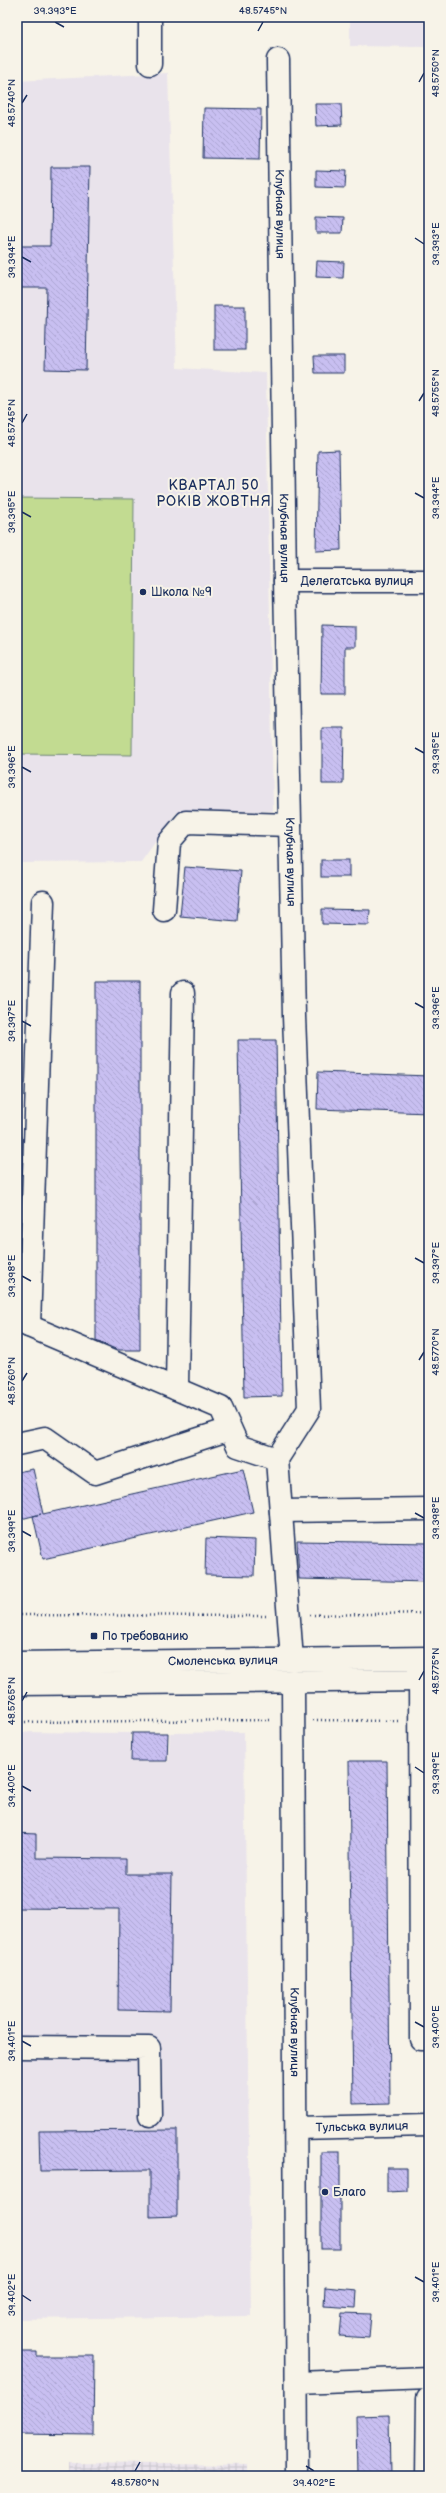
<svg xmlns="http://www.w3.org/2000/svg" width="446" height="2493" viewBox="0 0 446 2493" font-family="'Balsamiq Sans',sans-serif">
	<style>
		.built { fill: #e9e3eb }
		.industrial { fill: url(#industrial-grid) }
		.grass { fill: #c2db91; stroke: #6e8578 }
		.building { fill: url(#building-back-hatch); stroke: #1b2f5e }
		.lines { fill: none; stroke-linecap: round; stroke-linejoin: round }
		.minor-casing { stroke: #1b2f5e; stroke-width: 25 }
		.path { stroke: #1b2f5e; stroke-width: 2.5; stroke-dasharray: 1 3; stroke-linecap: butt }
		.minor { stroke: #f7f3e8; stroke-width: 22 }
		.ticks { fill: none; stroke: #1b2f5e; stroke-width: 1.5 }
		.poi-dot { fill: #1b2f5e; stroke: #f7f3e8; stroke-width: 1.5 }
		.labels { text-anchor: middle; dominant-baseline: central; stroke-width: 4; stroke-linejoin: round; paint-order: stroke }
		.street-label { font-size: 12px; fill: #1b2f5e; stroke: #f7f3e8 }
		.poi-label { font-size: 12px; fill: #1b2f5e; stroke: #f7f3e8; text-anchor: start }
		.quarter-label { font-size: 14px; letter-spacing: 1px; fill: #1b2f5e; stroke: #f7f3e8 }
		.neatline { fill: none; stroke: #1b2f5e; stroke-width: 1.5 }
		.ticks-label { font-size: 10px; text-anchor: middle; fill: #1b2f5e }
	</style>
	<defs>
		<pattern id="industrial-grid" width="8" height="8" patternUnits="userSpaceOnUse"><rect width="8" height="8" fill="#e9e3eb"/><path d="M0 4h8M4 0v8" fill="none" stroke="#c7c3cc"/></pattern>
		<pattern id="building-back-hatch" width="6" height="6" patternUnits="userSpaceOnUse"><rect width="6" height="6" fill="#c8bff1"/><path d="M-1 5l2 2M0 0l6 6M5-1l2 2" fill="none" stroke="#aba4d1"/></pattern>
	</defs>
	<rect width="100%" height="100%" fill="#f7f3e8"/>
	<filter id="ink" filterUnits="userSpaceOnUse"><feTurbulence type="fractalNoise" baseFrequency=".025" numOctaves="2"/><feDisplacementMap in="SourceGraphic" scale="8" xChannelSelector="R" yChannelSelector="G"/><feConvolveMatrix kernelMatrix="1 2 1 2 8 2 1 2 1" color-interpolation-filters="sRGB"/></filter>
	<g filter="url(#ink)">
		<!-- built -->
		<g class="built">
			<path d="M350,17H429V47L350,46Z"/>
			<path d="M168,73L177,368L266,373L273,811L176,813L141,862L17,863V81Z"/>
			<path d="M17,1732L130,1733L131,1761L168,1762L170,1733L244,1732L251,2316L17,2319Z"/>
		</g>
		<!-- industrial -->
		<path class="industrial" d="M68,2463L248,2465V2476H68Z"/>
		<!-- grass -->
		<path class="grass" d="M17,498L134,499L132,755L17,754Z"/>
		<!-- building -->
		<g class="building">
			<path d="M315,104H341L342,125L316,126Z"/>
			<path d="M204,108L261,109L260,159L203,158Z"/>
			<path d="M51,167H90L86,370L45,369L47,288H17V246H50Z"/>
			<path d="M316,170L346,171L345,188L316,187Z"/>
			<path d="M316,217L343,218L342,233H316Z"/>
			<path d="M317,261L344,262L343,278L316,277Z"/>
			<rect x="214" y="306" width="31" height="44"/>
			<path d="M314,356H344V373H315Z"/>
			<path d="M339,450L341,550L316,551L318,451Z"/>
			<path d="M322,625L355,626V647H345V694H321Z"/>
			<path d="M322,728H344L343,784H322Z"/>
			<rect x="321" y="860" width="28" height="17"/>
			<path d="M185,867L241,871L237,921L180,916Z"/>
			<path d="M322,909L370,910L369,925L322,924Z"/>
			<path d="M96,981H140V1350H118L96,1341Z"/>
			<path d="M238,1040H276L282,1396L244,1397Z"/>
			<path d="M318,1072L429,1076V1113L317,1109Z"/>
			<path d="M33,1469L43,1514L243,1469L253,1512L43,1559L33,1516L41,1514L17,1520V1472Z"/>
			<path d="M206,1538L255,1540L254,1576L205,1575Z"/>
			<path d="M297,1541L429,1543V1582L299,1579Z"/>
			<path d="M132,1733H168L167,1761H131Z"/>
			<path d="M349,1761H387L390,2103L353,2104Z"/>
			<path d="M17,1833L36,1834V1858L126,1859V1874H172L170,2011L118,2010L119,1909L17,1908Z"/>
			<path d="M177,2130V2216L150,2217V2170L40,2171L39,2131Z"/>
			<rect x="321" y="2152" width="19" height="97"/>
			<path d="M387,2168H407V2191L387,2192Z"/>
			<path d="M325,2287L357,2290L356,2308L324,2306Z"/>
			<path d="M342,2313L371,2314L369,2338L340,2336Z"/>
			<path d="M17,2352H37V2356H94L93,2435L17,2434Z"/>
			<path d="M389,2415L390,2476H357L356,2416Z"/>
		</g>
		<g class="lines">
			<!-- minor casing -->
			<g class="minor-casing">
				<g id="minor">
					<path d="M150,17V64"/>
					<path id="s1" d="M278,60L285,581L294,1016L309,1409L277,1459L292,1660"/>
					<path id="s2" d="M285,581H429"/>
					<path d="M164,910L169,842L186,822L290,825"/>
					<path d="M17,1321L221,1408L238,1446L277,1459"/>
					<path d="M29,1326L43,902"/>
					<path d="M177,1389L183,993"/>
					<path d="M17,1444L45,1438L95,1473L230,1429"/>
					<path d="M281,1511L429,1509"/>
					<path id="s3" d="M17,1663L429,1658"/>
					<path d="M420,1666L421,2039H429"/>
					<path id="s4" d="M293,1682L297,2476"/>
					<path d="M17,1684L429,1680"/>
					<path d="M17,2047L149,2048L150,2115"/>
					<path id="s5" d="M296,2128L429,2125"/>
					<path d="M297,2383L429,2378"/>
					<path d="M427,2476L428,2399"/>
				</g>
			</g>
			<!-- path -->
			<g class="path">
				<path d="M17,1615L269,1616"/>
				<path d="M310,1615L429,1613"/>
				<path d="M313,1720L400,1721"/>
				<path d="M17,1722L272,1720"/>
			</g>
			<!-- minor -->
			<use href="#minor" class="minor"/>
		</g>
	</g>
	<!-- ticks -->
	<path class="ticks" d="M55,22L64,27M258,31L263,22M419,82L424,73M22,103L27,95M415,238L424,244M22,257L31,262M419,401L424,393M22,423L27,414M415,493L424,498M22,512L31,517M415,748L424,753M22,767L31,772M415,1003L424,1008M22,1021L31,1026M415,1258L424,1263M22,1276L31,1281M419,1360L424,1352M22,1381L27,1373M415,1513L424,1518M22,1531L31,1536M419,1680L424,1671M22,1701L27,1692M415,1767L424,1773M22,1786L31,1791M415,2022L424,2027M22,2041L31,2046M415,2277L424,2282M22,2295L31,2301M306,2466L314,2471M135,2471L140,2462"/>
	<!-- markers -->
	<g class="poi-dot">
		<circle cx="143" cy="592" r="4"/>
		<rect x="90" y="1632" width="8" height="8" rx="2"/>
		<circle cx="325" cy="2192" r="4"/>
	</g>
	<g class="labels">
		<!-- street labels -->
		<g class="street-label">
			<text stroke="none"><textPath href="#s1" startOffset="154">Клубная вулиця</textPath></text>
			<text stroke="none"><textPath href="#s1" startOffset="478">Клубная вулиця</textPath></text>
			<text stroke="none"><textPath href="#s2" startOffset="72">Делегатська вулиця</textPath></text>
			<text stroke="none"><textPath href="#s1" startOffset="802">Клубная вулиця</textPath></text>
			<text stroke="none"><textPath href="#s3" startOffset="206">Смоленська вулиця</textPath></text>
			<text stroke="none"><textPath href="#s4" startOffset="350">Клубная вулиця</textPath></text>
			<text stroke="none"><textPath href="#s5" startOffset="66">Тульська вулиця</textPath></text>
		</g>
		<!-- poi labels -->
		<g class="poi-label">
			<text x="151" y="592">Школа №9</text>
			<text x="102" y="1636">По требованию</text>
			<text x="333" y="2192">Благо</text>
		</g>
		<!-- quarter labels -->
		<g class="quarter-label">
			<text x="214" y="485">КВАРТАЛ 50<tspan x="214" dy="16">РОКІВ ЖОВТНЯ</tspan></text>
		</g>
	</g>
	<!-- margin -->
	<rect width="446" height="2493" fill="none" stroke="#f7f3e8" stroke-width="44"/>
	<rect x="22" y="22" width="402" height="2449" class="neatline"/>
	<g class="ticks-label">
		<text x="55" y="14">39.393°E</text>
		<text x="263" y="14">48.5745°N</text>
		<text transform="translate(435 73) rotate(-90)" y="4">48.5750°N</text>
		<text transform="translate(11 103) rotate(-90)" y="4">48.5740°N</text>
		<text transform="translate(435 244) rotate(-90)" y="4">39.393°E</text>
		<text transform="translate(11 257) rotate(-90)" y="4">39.394°E</text>
		<text transform="translate(435 393) rotate(-90)" y="4">48.5755°N</text>
		<text transform="translate(11 423) rotate(-90)" y="4">48.5745°N</text>
		<text transform="translate(435 498) rotate(-90)" y="4">39.394°E</text>
		<text transform="translate(11 512) rotate(-90)" y="4">39.395°E</text>
		<text transform="translate(435 753) rotate(-90)" y="4">39.395°E</text>
		<text transform="translate(11 767) rotate(-90)" y="4">39.396°E</text>
		<text transform="translate(435 1008) rotate(-90)" y="4">39.396°E</text>
		<text transform="translate(11 1021) rotate(-90)" y="4">39.397°E</text>
		<text transform="translate(435 1263) rotate(-90)" y="4">39.397°E</text>
		<text transform="translate(11 1276) rotate(-90)" y="4">39.398°E</text>
		<text transform="translate(435 1352) rotate(-90)" y="4">48.5770°N</text>
		<text transform="translate(11 1381) rotate(-90)" y="4">48.5760°N</text>
		<text transform="translate(435 1518) rotate(-90)" y="4">39.398°E</text>
		<text transform="translate(11 1531) rotate(-90)" y="4">39.399°E</text>
		<text transform="translate(435 1671) rotate(-90)" y="4">48.5775°N</text>
		<text transform="translate(11 1701) rotate(-90)" y="4">48.5765°N</text>
		<text transform="translate(435 1773) rotate(-90)" y="4">39.399°E</text>
		<text transform="translate(11 1786) rotate(-90)" y="4">39.400°E</text>
		<text transform="translate(435 2027) rotate(-90)" y="4">39.400°E</text>
		<text transform="translate(11 2041) rotate(-90)" y="4">39.401°E</text>
		<text transform="translate(435 2282) rotate(-90)" y="4">39.401°E</text>
		<text transform="translate(11 2295) rotate(-90)" y="4">39.402°E</text>
		<text x="135" y="2486">48.5780°N</text>
		<text x="314" y="2486">39.402°E</text>
	</g>
</svg>
